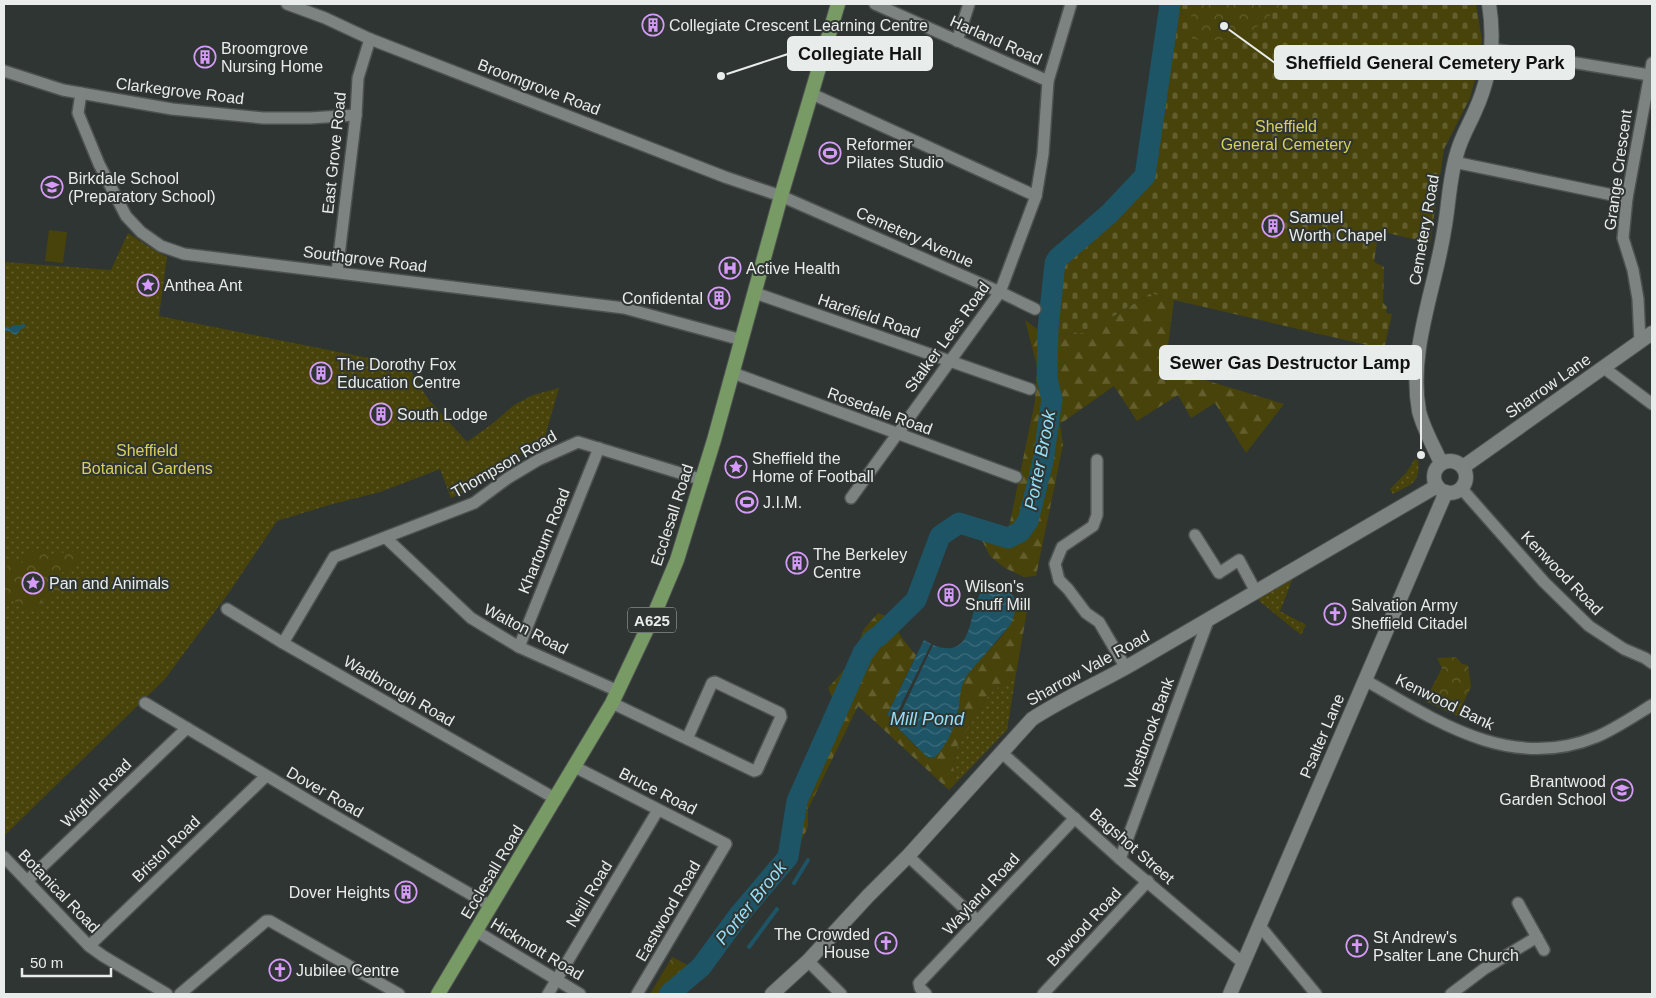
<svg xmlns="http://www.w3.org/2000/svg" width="1656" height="998" viewBox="0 0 1656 998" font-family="Helvetica,sans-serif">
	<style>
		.grass { fill: url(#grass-dots) }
		.forest { fill: url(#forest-firs) }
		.cemetery { fill: url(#cemetery-stones) }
		.park { fill: url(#park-crowns) }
		.pitch { fill: #48430a }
		.water { fill: url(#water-waves) }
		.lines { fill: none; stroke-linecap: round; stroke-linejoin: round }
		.stream { stroke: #1d5466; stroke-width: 4 }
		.river { stroke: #1d5466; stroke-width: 21 }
		.minor-casing { stroke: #4d5250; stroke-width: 14 }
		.tertiary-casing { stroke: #4d5250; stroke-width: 16 }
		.primary-casing { stroke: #4d5250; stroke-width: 16 }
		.minor { stroke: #7c8380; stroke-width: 11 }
		.tertiary { stroke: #7c8380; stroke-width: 14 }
		.primary { stroke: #789b66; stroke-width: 14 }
		.labels { text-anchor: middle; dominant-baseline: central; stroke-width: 4; stroke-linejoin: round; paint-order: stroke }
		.shield { fill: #2f3532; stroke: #b0b5b3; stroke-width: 1 }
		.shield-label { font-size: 15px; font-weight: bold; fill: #e8ecea }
		.poi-label { font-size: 16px; fill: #e8ecea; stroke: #2f3532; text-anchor: start }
		.street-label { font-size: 16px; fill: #e8ecea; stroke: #2f3532 }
		.park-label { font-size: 16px; fill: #d8cf5c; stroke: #2f3532 }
		.water-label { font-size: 18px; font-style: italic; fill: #96dffa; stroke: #2f3532 }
		.leader { fill: none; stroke: #e8ecea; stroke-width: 2 }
		.callout-dot { fill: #e8ecea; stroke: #2f3532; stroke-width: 2 }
		.callout { fill: #e8ecea; stroke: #e8ecea; stroke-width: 2 }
		.callout-label { font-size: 18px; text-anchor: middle; font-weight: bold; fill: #111 }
	</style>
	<defs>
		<pattern id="grass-dots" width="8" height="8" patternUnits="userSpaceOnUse" patternTransform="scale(1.25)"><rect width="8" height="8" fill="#48430a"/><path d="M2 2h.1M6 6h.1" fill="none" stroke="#625e2e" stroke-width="1.8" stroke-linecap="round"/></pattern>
		<pattern id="forest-firs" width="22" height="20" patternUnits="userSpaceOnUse" patternTransform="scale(1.25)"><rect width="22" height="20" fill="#48430a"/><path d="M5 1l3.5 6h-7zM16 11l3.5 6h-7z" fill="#625e2e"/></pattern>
		<pattern id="cemetery-stones" width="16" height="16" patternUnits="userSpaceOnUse" patternTransform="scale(1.25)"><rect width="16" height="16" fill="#48430a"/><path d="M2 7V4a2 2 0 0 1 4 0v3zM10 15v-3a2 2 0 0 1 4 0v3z" fill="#625e2e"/></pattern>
		<pattern id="park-crowns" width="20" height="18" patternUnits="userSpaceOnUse" patternTransform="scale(1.25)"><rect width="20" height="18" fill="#48430a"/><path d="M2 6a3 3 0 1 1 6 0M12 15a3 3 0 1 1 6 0" fill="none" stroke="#625e2e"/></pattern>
		<pattern id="water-waves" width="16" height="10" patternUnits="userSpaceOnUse" patternTransform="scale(1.25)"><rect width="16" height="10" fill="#1d5466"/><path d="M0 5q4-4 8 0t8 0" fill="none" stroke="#3e6d7c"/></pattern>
	</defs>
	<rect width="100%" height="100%" fill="#2f3532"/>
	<!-- grass -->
	<g class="grass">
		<path d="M128,233L149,247L167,257L159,316L408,366L428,399L467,442L492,424L514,405L533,395L559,388L543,443L511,459L480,485L451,498L440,469L380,492L329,505L277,521L230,591L165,679L4,836V262L111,270Z"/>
		<path d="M1415,459L1418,460C1420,485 1412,483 1393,494L1390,489L1406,473Z"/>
		<path d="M1293,578L1280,611L1306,625L1301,635L1257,599Z"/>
		<path d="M1016,674L1007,730L956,783L953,767L958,744L990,693Z"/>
	</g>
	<!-- forest -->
	<g class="forest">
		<path d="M1151,293L1174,300L1165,368L1284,404L1246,453L1215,403L1191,418L1178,395L1137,421L1114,386L1060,424L1063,445L1036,576L1024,577L1005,568L990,556L983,542L962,520L1008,532L1035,401L1036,378L1038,370L1025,320L1041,332L1079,334L1112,317Z"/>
		<path d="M1014,597L1027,602L1028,605L1016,674L990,693L958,744L953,767L956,783L949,790L858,706L808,809V827L789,866L755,902L726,941L717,957L704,972L695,969L786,844L792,803L833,699L828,688L851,662L864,629L878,613L891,618C897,632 906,644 916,655L887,715L894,719L895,725L917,748L948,739C951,731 956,723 958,714C960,703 958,691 964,680C979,650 1020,635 1014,597Z"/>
	</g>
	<!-- cemetery -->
	<path class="cemetery" d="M1176,4H1476L1482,40L1479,65L1470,98L1444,149L1430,243L1379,231L1374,262L1384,267L1383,303L1387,307L1386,313L1392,314L1384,349L1174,300L1151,293L1112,317L1079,334L1041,332L1047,281L1059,259L1110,215L1145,176L1172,16Z"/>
	<!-- park -->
	<g class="park">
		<path d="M1191,4H1282C1272,13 1261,26 1249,32C1232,42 1211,41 1192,39Z"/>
		<path d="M43,551L50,559H53L59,553L80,551L83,556L71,573L62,572L58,580L61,584V588L54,600L43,599L38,609H22L16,602L9,600L6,608H4V588L7,581C1,572 6,568 12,561L22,563L30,552Z"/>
		<path d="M1456,657L1462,664L1468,665L1471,687L1457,716L1425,701L1442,668L1437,658Z"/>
		<path d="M672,957L695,969L662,994H650Z"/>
	</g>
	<!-- pitch -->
	<path class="pitch" d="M49,230L67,232L63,263L45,261Z"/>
	<!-- water -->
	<g class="water">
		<path d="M23,323L26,325L24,328L21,329L16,335L13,334L10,331L4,332V326L9,328L14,325H21Z"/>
		<path d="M956,518L957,528L943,538L935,563L927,561L938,529Z"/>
		<path d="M986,587L1009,592L1014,597L1015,612L1011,624L968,674C957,691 962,699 957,715C954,730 946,746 935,757H927L895,725L933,645C980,663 965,602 986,587Z"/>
		<path d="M913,591L924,594L919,603L909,613L905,612Z"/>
		<path d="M924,640L931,644L894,719L887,715Z"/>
	</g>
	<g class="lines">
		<!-- stream -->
		<g class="stream">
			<path d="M794,883L808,860"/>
			<path d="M749,947L777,909"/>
		</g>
		<!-- river -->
		<path class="river" d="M669,994L701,967L739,915L788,857L797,801L863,653L873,640L880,635L916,600L940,536L959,523L1008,538L1020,532L1028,521L1043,461L1052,399L1047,379L1048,329L1055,263L1058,258L1109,214L1145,176L1170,4"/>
		<!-- minor casing -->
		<g class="minor-casing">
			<g id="minor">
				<path d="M287,4L325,18L370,39L725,177L781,196L1000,292L1035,309"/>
				<path d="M875,4L1048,81"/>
				<path d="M957,41L969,4"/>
				<path d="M1492,49L1649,75"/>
				<path d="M4,71L63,90L172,109L263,118H310L356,115"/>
				<path d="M81,93L78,113L99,164L126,216L141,232L161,246L184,254L624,308L742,340"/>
				<path d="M812,94L1036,196"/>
				<path d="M1454,162L1627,198"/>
				<path d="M337,272L356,115L358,78L370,39"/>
				<path d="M755,293L1030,389"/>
				<path d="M1640,341L1638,299L1633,270L1623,238L1627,198L1652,63"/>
				<path d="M1604,368L1652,404"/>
				<path d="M733,373L1016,477"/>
				<path d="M1097,460V515L1093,526L1062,547L1055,564L1059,580L1068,589L1086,613L1099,622L1126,668"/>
				<path d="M1461,488L1544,582L1589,626L1624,649L1645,658L1652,663"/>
				<path d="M851,498L1000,292L1036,196L1043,154L1048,81L1071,4"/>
				<path d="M1195,535L1219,573L1239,560L1255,590"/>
				<path d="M386,538L471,618L519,647L618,691"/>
				<path d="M227,609L283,643L556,799"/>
				<path d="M283,643L334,557L474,503L508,478L538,460L578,442L703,480"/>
				<path d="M519,647L599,448"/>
				<path d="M1365,680C1436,721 1511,772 1596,737C1615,729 1634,716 1652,705"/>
				<path d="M145,703L321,808L491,906"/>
				<path d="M612,703L754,771L757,770L781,717L780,713L715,682L712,683L687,739"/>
				<path d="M1001,752L1120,859L1243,963"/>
				<path d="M575,767L726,844L637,994"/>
				<path d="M908,856L978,921"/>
				<path d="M4,857L89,946L103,956L167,994"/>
				<path d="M1120,859L1209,618"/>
				<path d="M27,881L187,728"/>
				<path d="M1518,903L1544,950"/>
				<path d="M1259,925L1316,994"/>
				<path d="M476,931L580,994"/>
				<path d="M89,946L266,776"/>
				<path d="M808,961L841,994"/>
				<path d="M180,994L266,921H270L399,994"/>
				<path d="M548,994L658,810"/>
				<path d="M926,994L920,988L919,983L1075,818"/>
				<path d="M1043,994L1148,881"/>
				<path d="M1451,994L1484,969L1537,937"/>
			</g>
		</g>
		<!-- tertiary casing -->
		<g class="tertiary-casing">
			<g id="tertiary">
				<circle cx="1450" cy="477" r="16"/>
				<path d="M1441,463C1434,447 1423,428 1419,411C1408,352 1435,289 1444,231C1449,205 1449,179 1457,153C1461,138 1469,125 1475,111C1491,76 1495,41 1489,4"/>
				<path d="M1463,467L1652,333"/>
				<path d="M772,994L808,961L868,896L908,856L1032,719C1064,698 1099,683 1132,664C1233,604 1335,545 1437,486"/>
				<path d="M1230,994L1446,492"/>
			</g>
		</g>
		<!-- primary casing -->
		<g class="primary-casing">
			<path id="primary" d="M438,994L612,703L656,610L677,560L714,440L781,196L838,4"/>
		</g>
		<!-- minor -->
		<use href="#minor" class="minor"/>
		<!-- tertiary -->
		<use href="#tertiary" class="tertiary"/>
		<!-- primary -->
		<use href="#primary" class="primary"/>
	</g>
	<!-- icons -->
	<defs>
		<g id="building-ring" transform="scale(1.125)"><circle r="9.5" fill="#2f3532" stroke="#d69bf9" stroke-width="1.5"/><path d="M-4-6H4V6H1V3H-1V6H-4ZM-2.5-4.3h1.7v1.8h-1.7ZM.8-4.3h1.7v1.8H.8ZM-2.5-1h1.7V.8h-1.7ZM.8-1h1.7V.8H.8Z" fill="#d69bf9"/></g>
		<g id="stadium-ring" transform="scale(1.125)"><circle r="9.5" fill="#2f3532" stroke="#d69bf9" stroke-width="1.5"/><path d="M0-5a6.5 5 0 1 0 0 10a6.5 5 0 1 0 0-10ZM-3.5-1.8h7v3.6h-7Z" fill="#d69bf9"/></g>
		<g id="school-ring" transform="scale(1.125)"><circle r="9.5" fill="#2f3532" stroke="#d69bf9" stroke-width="1.5"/><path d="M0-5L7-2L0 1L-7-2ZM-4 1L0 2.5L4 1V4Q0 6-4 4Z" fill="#d69bf9"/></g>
		<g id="hospital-ring" transform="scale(1.125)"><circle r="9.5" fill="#2f3532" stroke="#d69bf9" stroke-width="1.5"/><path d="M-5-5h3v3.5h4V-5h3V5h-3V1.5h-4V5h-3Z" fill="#d69bf9"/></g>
		<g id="sight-ring" transform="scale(1.125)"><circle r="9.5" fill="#2f3532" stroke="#d69bf9" stroke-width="1.5"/><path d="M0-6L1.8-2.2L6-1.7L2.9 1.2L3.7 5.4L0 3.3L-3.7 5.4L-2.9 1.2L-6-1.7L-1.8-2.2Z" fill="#d69bf9"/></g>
		<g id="church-ring" transform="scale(1.125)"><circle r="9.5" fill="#2f3532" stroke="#d69bf9" stroke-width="1.5"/><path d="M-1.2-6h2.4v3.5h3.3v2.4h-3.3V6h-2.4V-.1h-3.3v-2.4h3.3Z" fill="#d69bf9"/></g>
	</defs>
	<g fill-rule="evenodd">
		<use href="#building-ring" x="653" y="25"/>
		<use href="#building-ring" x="205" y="57"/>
		<use href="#stadium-ring" x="830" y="153"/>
		<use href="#school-ring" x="52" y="187"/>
		<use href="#building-ring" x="1273" y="226"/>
		<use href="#hospital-ring" x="730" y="268"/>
		<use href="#sight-ring" x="148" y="285"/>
		<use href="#building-ring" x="719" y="298"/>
		<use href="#building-ring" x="321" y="373"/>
		<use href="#building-ring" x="381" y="414"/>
		<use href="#sight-ring" x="736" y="467"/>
		<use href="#stadium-ring" x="747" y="502"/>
		<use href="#building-ring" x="797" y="563"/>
		<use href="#sight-ring" x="33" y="583"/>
		<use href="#building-ring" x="949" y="595"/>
		<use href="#church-ring" x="1335" y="614"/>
		<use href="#school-ring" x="1622" y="790"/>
		<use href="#building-ring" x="406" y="892"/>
		<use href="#church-ring" x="886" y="943"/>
		<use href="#church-ring" x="1357" y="946"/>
		<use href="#church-ring" x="280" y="970"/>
	</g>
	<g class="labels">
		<!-- shield labels -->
		<rect class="shield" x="628" y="607.5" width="48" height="25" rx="4"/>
		<g class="shield-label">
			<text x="652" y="620">A625</text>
		</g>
		<!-- poi labels -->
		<g class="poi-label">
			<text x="669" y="25">Collegiate Crescent Learning Centre</text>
			<text x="221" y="48">Broomgrove<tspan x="221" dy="18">Nursing Home</tspan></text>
			<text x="846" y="144">Reformer<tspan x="846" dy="18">Pilates Studio</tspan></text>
			<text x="68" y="178">Birkdale School<tspan x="68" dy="18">(Preparatory School)</tspan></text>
			<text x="1289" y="217">Samuel<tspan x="1289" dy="18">Worth Chapel</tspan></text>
			<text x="746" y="268">Active Health</text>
			<text x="164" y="285">Anthea Ant</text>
			<text x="703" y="298" text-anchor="end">Confidental</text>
			<text x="337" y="364">The Dorothy Fox<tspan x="337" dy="18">Education Centre</tspan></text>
			<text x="397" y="414">South Lodge</text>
			<text x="752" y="458">Sheffield the<tspan x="752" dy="18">Home of Football</tspan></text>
			<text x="763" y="502">J.I.M.</text>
			<text x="813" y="554">The Berkeley<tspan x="813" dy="18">Centre</tspan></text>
			<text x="49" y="583">Pan and Animals</text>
			<text x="965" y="586">Wilson's<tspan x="965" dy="18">Snuff Mill</tspan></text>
			<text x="1351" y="605">Salvation Army<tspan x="1351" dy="18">Sheffield Citadel</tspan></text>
			<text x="1606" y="781" text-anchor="end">Brantwood<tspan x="1606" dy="18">Garden School</tspan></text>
			<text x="390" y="892" text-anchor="end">Dover Heights</text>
			<text x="870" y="934" text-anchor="end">The Crowded<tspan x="870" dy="18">House</tspan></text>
			<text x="1373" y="937">St Andrew's<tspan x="1373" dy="18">Psalter Lane Church</tspan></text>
			<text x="296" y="970">Jubilee Centre</text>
		</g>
		<!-- street labels -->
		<g class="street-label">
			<text transform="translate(996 40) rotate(24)">Harland Road</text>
			<text transform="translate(539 87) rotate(21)">Broomgrove Road</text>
			<text transform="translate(180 91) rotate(7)">Clarkegrove Road</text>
			<text transform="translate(334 153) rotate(-84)">East Grove Road</text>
			<text transform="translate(1618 170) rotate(-82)">Grange Crescent</text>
			<text transform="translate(1424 230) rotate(-80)">Cemetery Road</text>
			<text transform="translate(915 237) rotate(24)">Cemetery Avenue</text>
			<text transform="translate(365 259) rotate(7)">Southgrove Road</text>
			<text transform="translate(869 316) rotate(19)">Harefield Road</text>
			<text transform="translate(947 337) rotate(-54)">Stalker Lees Road</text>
			<text transform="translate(1548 386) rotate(-35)">Sharrow Lane</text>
			<text transform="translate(880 411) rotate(20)">Rosedale Road</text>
			<text transform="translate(504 464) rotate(-30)">Thompson Road</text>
			<text transform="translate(672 515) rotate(-72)">Ecclesall Road</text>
			<text transform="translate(544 541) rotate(-68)">Khartoum Road</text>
			<text transform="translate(1562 573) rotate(46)">Kenwood Road</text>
			<text transform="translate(526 629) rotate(27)">Walton Road</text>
			<text transform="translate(1088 668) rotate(-29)">Sharrow Vale Road</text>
			<text transform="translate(399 691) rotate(30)">Wadbrough Road</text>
			<text transform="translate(1445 702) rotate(26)">Kenwood Bank</text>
			<text transform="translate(1149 733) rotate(-70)">Westbrook Bank</text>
			<text transform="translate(1322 736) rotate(-67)">Psalter Lane</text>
			<text transform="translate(658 791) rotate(27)">Bruce Road</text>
			<text transform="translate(325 792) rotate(30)">Dover Road</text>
			<text transform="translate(96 793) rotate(-44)">Wigfull Road</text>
			<text transform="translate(1132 846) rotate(41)">Bagshot Street</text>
			<text transform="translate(166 849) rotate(-44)">Bristol Road</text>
			<text transform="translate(492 872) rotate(-59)">Ecclesall Road</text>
			<text transform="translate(59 891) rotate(46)">Botanical Road</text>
			<text transform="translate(589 894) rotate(-59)">Neill Road</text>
			<text transform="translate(981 894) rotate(-47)">Wayland Road</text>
			<text transform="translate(668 911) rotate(-60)">Eastwood Road</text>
			<text transform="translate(1084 927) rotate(-47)">Bowood Road</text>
			<text transform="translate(537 949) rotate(31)">Hickmott Road</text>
		</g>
		<!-- park labels -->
		<g class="park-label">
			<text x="1286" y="126">Sheffield<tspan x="1286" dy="18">General Cemetery</tspan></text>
			<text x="147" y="450">Sheffield<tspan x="147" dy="18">Botanical Gardens</tspan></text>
		</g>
		<!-- water labels -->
		<g class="water-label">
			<text transform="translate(1040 460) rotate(-79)">Porter Brook</text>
			<text x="927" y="719">Mill Pond</text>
			<text transform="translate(751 903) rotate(-51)">Porter Brook</text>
		</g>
	</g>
	<!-- callouts -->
	<path class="leader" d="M721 76L788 54M1224 26L1275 63M1421 455L1421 363"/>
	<g class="callout-dot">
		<circle cx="721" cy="76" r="5"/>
		<circle cx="1224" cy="26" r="5"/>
		<circle cx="1421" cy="455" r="5"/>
	</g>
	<g class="callout">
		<rect x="788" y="37" width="144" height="33" rx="5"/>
		<rect x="1275" y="46" width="299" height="33" rx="5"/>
		<rect x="1160" y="346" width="261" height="33" rx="5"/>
	</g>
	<g class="callout-label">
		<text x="860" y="60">Collegiate Hall</text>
		<text x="1425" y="69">Sheffield General Cemetery Park</text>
		<text x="1290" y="369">Sewer Gas Destructor Lamp</text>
	</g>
	<!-- border -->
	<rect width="1656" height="998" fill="none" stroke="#e8ecea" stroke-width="10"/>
	<!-- scale -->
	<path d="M22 968v8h89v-8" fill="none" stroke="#e8ecea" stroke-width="2.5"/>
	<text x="30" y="968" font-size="15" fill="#e8ecea" stroke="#2f3532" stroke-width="4" paint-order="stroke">50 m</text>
</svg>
